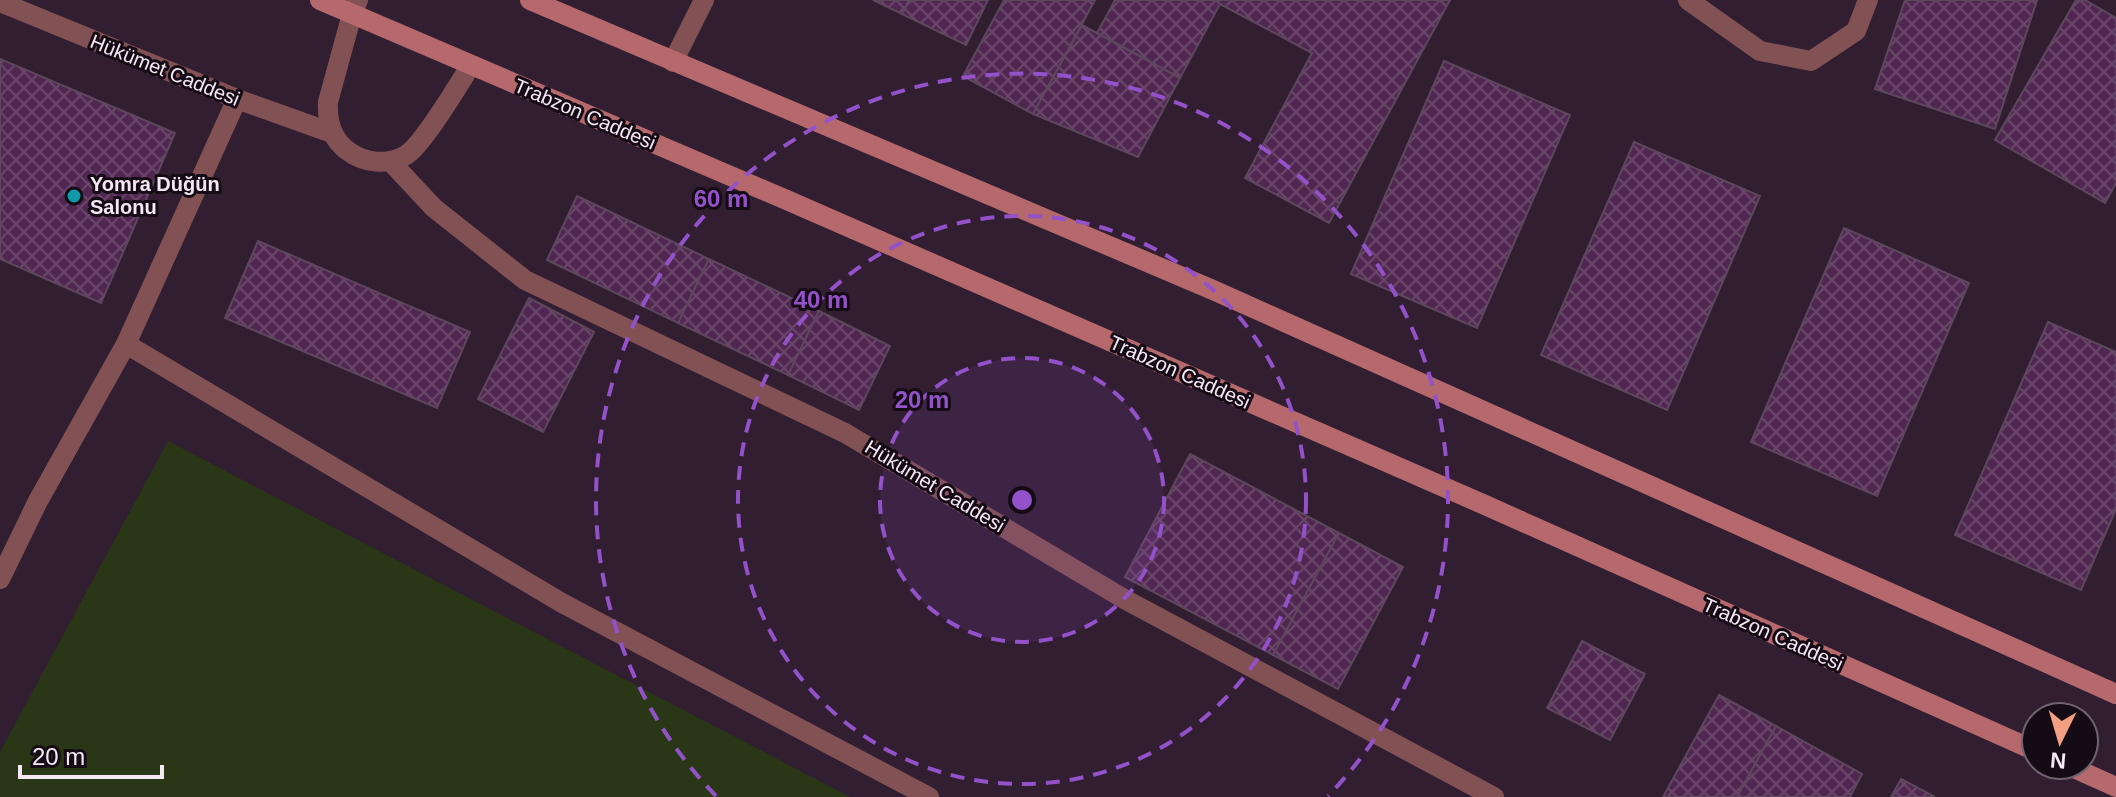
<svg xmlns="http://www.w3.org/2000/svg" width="2116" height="797" viewBox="0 0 2116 797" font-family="Arial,sans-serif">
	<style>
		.pitch { fill: #2a3717 }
		.building { fill: url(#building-cross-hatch); stroke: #5d475c; stroke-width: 2 }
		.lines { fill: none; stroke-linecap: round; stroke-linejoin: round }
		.street { stroke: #825153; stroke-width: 20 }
		.secondary { stroke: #b6696c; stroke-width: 20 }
		.ring { fill: none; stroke: #9352ca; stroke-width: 4; stroke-dasharray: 14 10 }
		.culture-dot { fill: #0f9aa8; stroke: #140b14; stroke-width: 3 }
		.labels { text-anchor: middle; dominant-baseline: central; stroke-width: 6; stroke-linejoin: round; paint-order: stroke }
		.street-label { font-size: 20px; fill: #f5e8f5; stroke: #140b14 }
		.poi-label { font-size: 20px; font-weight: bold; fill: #f5e8f5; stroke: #140b14; text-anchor: start }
		.centre { fill: #9352ca; stroke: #140b14; stroke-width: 4 }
		.ring-label { font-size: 24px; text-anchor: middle; font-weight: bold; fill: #9352ca; stroke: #140b14; stroke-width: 6; stroke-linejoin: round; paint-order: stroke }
	</style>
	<defs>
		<pattern id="building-cross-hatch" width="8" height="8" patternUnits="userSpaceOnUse" patternTransform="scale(2)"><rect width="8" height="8" fill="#502750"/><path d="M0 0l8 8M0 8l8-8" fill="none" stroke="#6a466a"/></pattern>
	</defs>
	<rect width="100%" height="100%" fill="#311e31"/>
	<!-- pitch -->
	<path class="pitch" d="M168,441L850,797H0V752Z"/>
	<!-- building -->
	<g class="building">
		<path d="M873,0H909L902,14Z"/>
		<path d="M909,0H988L966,45L902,14Z"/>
		<path d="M1004,0H1095L1033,114L963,76Z"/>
		<path d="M1115,0H1450L1329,223L1245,178L1312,53L1220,4L1180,78L1097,33Z"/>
		<path d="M1905,0H2037L1995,129L1875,89Z"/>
		<path d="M2076,0H2085L2116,18V183L2105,203L1995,140Z"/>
		<path d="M1082,25L1180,78L1138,157L1033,114Z"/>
		<path d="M0,59L175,133L101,303L0,259Z"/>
		<path d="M1444,61L1570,115L1477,328L1351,274Z"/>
		<path d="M1634,142L1760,196L1667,410L1541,355Z"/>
		<path d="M577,196L709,259L678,323L547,260Z"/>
		<path d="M1844,228L1969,283L1877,496L1751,442Z"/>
		<path d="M258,241L470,332L437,408L225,318Z"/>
		<path d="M709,259L819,311L788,375L678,323Z"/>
		<path d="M529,298L594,332L543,432L478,399Z"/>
		<path d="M819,311L890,346L859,410L788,375Z"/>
		<path d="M2048,322L2116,352V509L2081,590L1955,535Z"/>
		<path d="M1190,454L1339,533L1273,655L1125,577Z"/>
		<path d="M1339,533L1403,567L1338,689L1273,655Z"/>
		<path d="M1582,641L1645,674L1610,740L1547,708Z"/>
		<path d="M1719,695L1776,726L1737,797H1663Z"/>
		<path d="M1776,726L1862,774L1850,797H1737Z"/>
		<path d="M1901,779L1935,797H1891Z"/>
	</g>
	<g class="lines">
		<!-- street -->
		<g class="street">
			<path d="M358,0L352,14L328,102C327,121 331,139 348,151C364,163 388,166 406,155C422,146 459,84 471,65"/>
			<path d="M1688,0L1760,51L1811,61L1856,31L1868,0"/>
			<path d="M0,2L237,99L332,133"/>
			<path d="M673,62L704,0"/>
			<path d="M390,161L434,208L525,280L845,433L1126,600L1494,797"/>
			<path d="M126,344L562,603L929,797"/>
			<path d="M0,579L38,501L126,344L237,99"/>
		</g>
		<!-- secondary -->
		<g class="secondary">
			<path d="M320,0L789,201L1485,505L2036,751"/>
			<path d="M530,0L1213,290L2116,694"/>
			<path d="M2067,765L2116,787"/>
		</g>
	</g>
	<!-- distance rings -->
	<circle cx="1022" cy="500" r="142" fill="#9352ca" fill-opacity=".12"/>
	<g class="ring">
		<circle cx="1022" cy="500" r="142"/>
		<circle cx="1022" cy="500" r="284"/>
		<path d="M716 796A426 426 0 1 1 1328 796"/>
	</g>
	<!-- markers -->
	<circle class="culture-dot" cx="74" cy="196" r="8"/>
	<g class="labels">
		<!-- street labels -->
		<g class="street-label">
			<text transform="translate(165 70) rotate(22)">Hükümet Caddesi</text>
			<text transform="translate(585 114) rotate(23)">Trabzon Caddesi</text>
			<text transform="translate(1180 372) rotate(24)">Trabzon Caddesi</text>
			<text transform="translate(935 486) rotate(31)">Hükümet Caddesi</text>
			<text transform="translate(1773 634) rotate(24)">Trabzon Caddesi</text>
		</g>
		<!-- poi labels -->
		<g class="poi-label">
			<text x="90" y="184">Yomra Düğün<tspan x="90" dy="23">Salonu</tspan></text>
		</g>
	</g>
	<circle cx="1022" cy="500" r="12" class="centre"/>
	<g class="ring-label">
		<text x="721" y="207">60 m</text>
		<text x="821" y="308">40 m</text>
		<text x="922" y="408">20 m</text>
	</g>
	<!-- north arrow -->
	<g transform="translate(2060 741) rotate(185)"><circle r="38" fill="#140b14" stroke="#6e636e" stroke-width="2"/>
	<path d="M0-6L14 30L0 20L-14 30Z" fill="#f39f82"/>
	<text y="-12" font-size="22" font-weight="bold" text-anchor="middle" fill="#f5e8f5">N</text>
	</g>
	<!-- scale -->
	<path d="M20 765v12h142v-12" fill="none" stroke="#f5e8f5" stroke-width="4"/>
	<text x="32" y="765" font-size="24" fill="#f5e8f5" stroke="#140b14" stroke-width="6" paint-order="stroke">20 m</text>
</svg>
